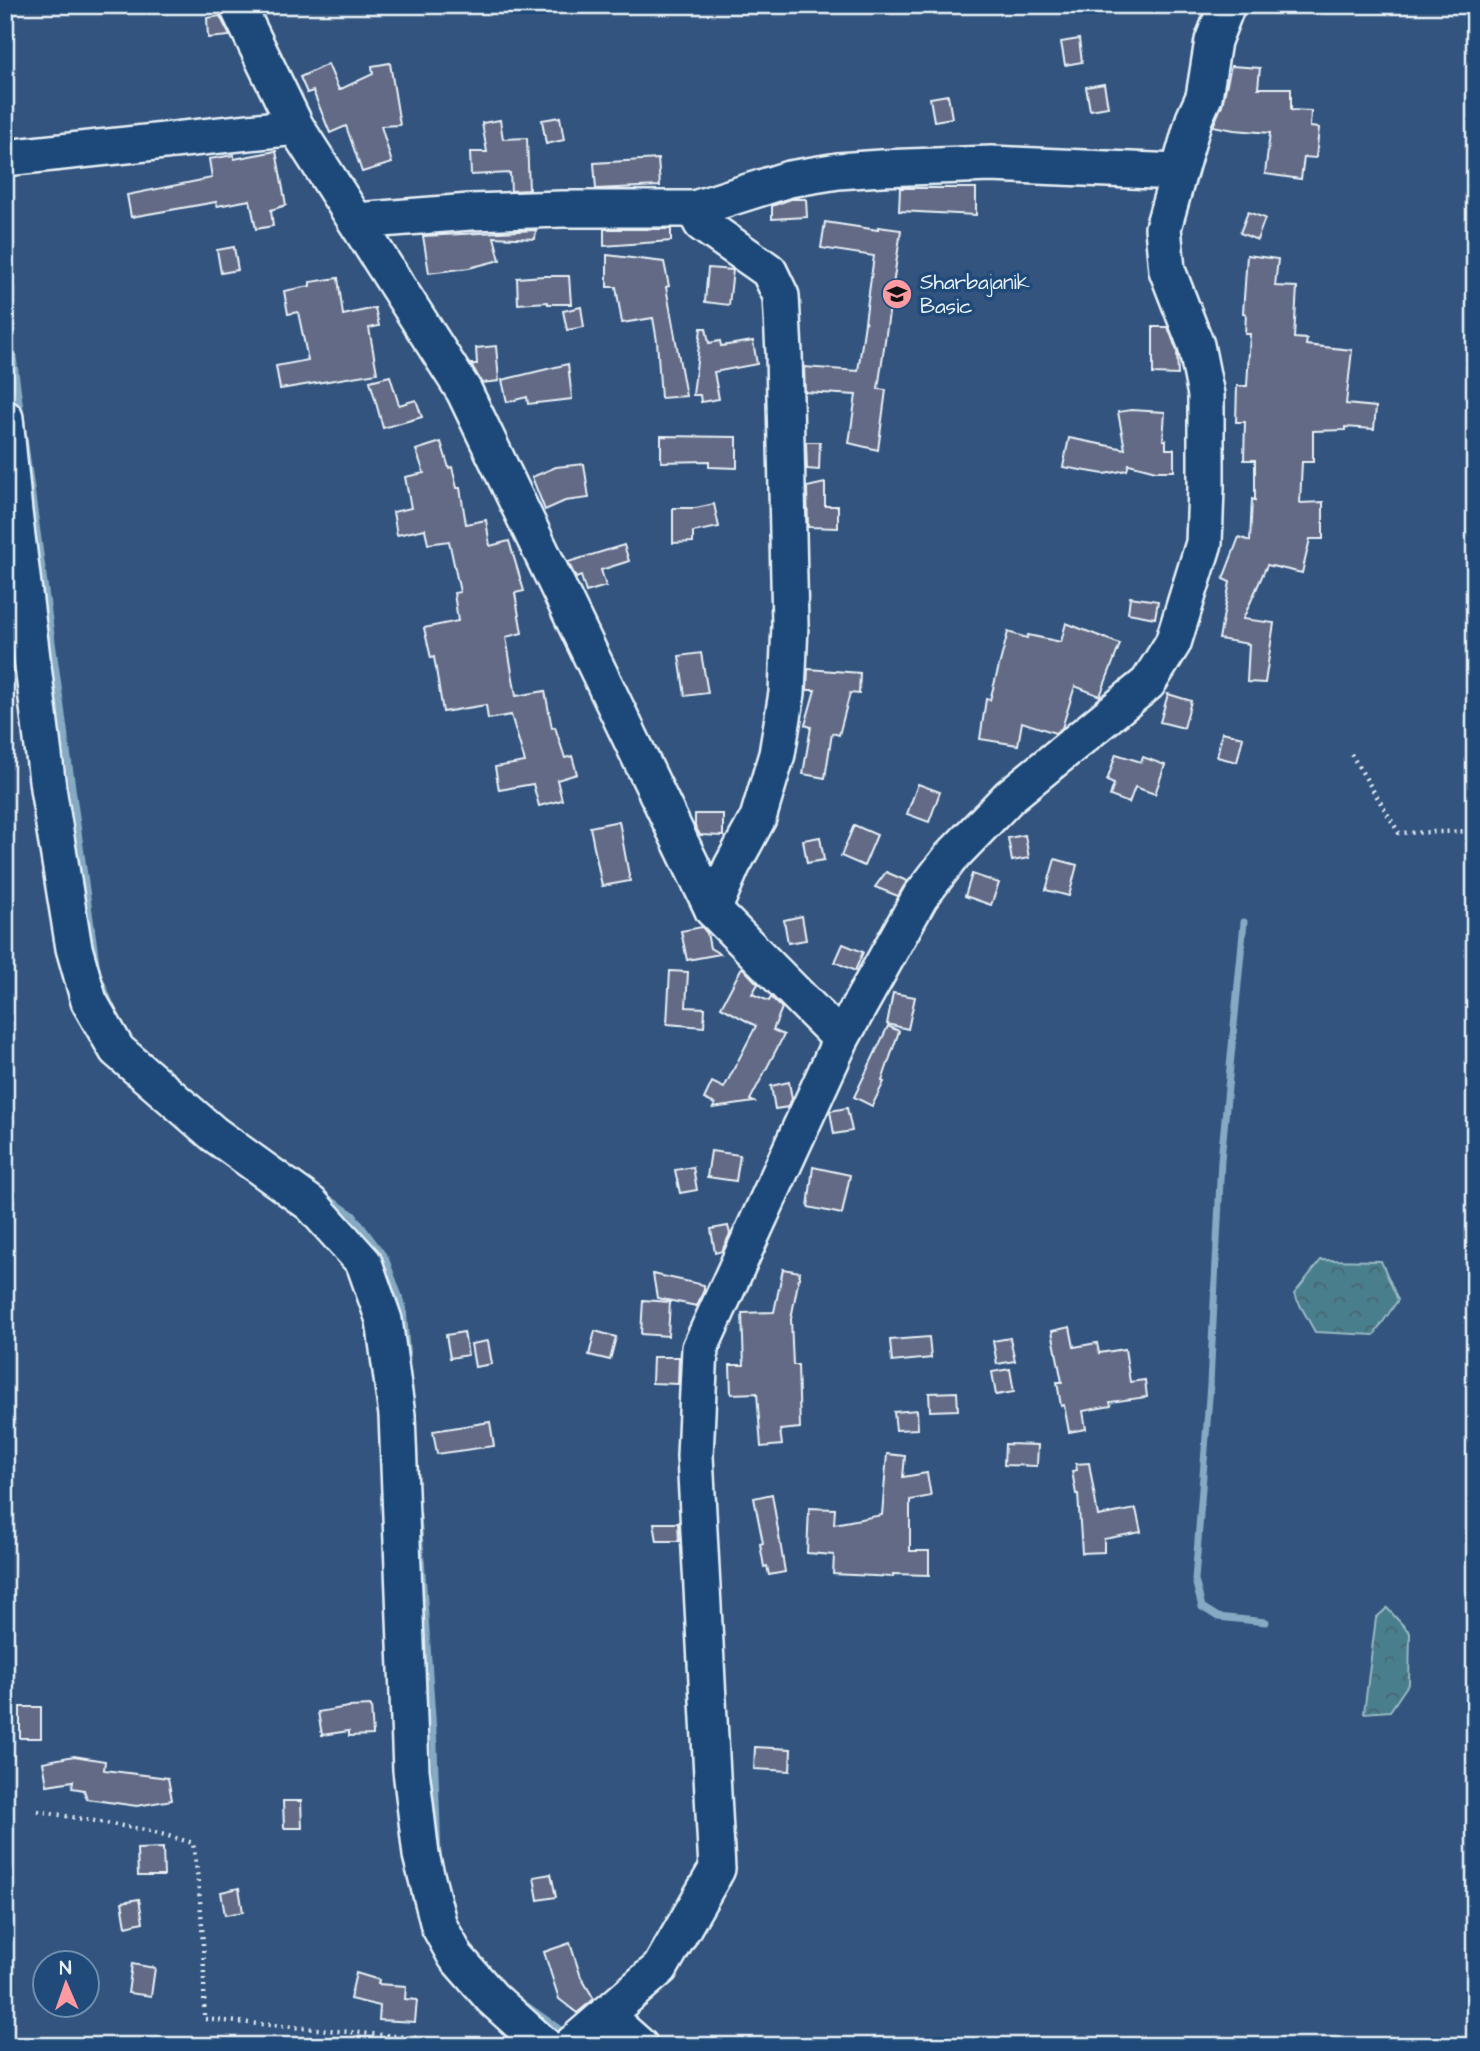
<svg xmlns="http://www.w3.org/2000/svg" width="1480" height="2051" viewBox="0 0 1480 2051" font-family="'Architects Daughter',sans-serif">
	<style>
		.forest { fill: url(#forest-crowns); stroke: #98b8c2; stroke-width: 2 }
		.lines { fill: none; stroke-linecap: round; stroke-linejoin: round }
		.stream { stroke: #85aac3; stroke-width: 7 }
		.building { fill: #636b86; stroke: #e8f1f8; stroke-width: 2 }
		.minor-casing { stroke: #e8f1f8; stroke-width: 40 }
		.path { stroke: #e8f1f8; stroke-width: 4.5; stroke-dasharray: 2 5; stroke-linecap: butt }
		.minor { stroke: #1f4a7a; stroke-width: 35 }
		.labels { text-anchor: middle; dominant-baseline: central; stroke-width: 7; stroke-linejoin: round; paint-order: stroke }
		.poi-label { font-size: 21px; fill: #e8f1f8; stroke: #1f4a7a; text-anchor: start }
	</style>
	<defs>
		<pattern id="forest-crowns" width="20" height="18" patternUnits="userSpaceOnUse" patternTransform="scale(1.75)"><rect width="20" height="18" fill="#497e8d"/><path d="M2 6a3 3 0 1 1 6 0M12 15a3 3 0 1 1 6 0" fill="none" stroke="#48666f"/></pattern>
	</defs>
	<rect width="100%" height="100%" fill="#33547e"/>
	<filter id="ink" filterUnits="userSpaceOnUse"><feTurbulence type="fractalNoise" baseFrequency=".0143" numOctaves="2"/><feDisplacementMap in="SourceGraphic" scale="14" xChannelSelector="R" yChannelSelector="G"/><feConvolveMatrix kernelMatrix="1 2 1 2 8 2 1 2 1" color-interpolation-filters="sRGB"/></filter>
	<g filter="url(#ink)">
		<!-- forest -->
		<g class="forest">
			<path d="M1321,1260L1381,1261L1398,1300L1374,1335L1315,1332L1294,1294Z"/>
			<path d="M1387,1608L1410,1633L1409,1683L1390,1711L1364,1713L1376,1618Z"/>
		</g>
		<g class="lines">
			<!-- stream -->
			<g class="stream">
				<path d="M5,299L97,970"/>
				<path d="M1244,922L1221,1160L1210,1384L1195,1580L1202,1607L1218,1617L1266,1622"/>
				<path d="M101,981L112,1008"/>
				<path d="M326,1197L353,1215L385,1258L403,1307L407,1360"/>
				<path d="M418,1515L434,1746L438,1856"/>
				<path d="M520,2001L562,2031"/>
			</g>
		</g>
		<!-- building -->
		<g class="building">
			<path d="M220,16L230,36L208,38L207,18Z"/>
			<path d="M1079,39L1082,62L1065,65L1061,42Z"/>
			<path d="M390,63L400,125L381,126L392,163L362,172L346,126L330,133L313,91L307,93L300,77L328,64L339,90L373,74L372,66Z"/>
			<path d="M1231,66L1260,68L1258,88H1291V110L1311,111L1310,127L1319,128L1316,158L1304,157L1301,179L1265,174L1270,133L1234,130L1213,126L1222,105Z"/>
			<path d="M1104,84L1108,107L1090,110L1086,87Z"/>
			<path d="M948,95L952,118L934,121L930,98Z"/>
			<path d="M560,117L564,140L546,144L542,120Z"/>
			<path d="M500,120L503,139L527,138L529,190L511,191L510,173L471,175L470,152H487L482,123Z"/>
			<path d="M276,151L286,205L271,210L273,226L256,229L250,200L217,206L216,202L131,217L127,195L212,178L209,159L234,155V159Z"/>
			<path d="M658,159L660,186L596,189L594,163Z"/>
			<path d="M900,188H976V215L899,211Z"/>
			<path d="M791,199H806L807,217L772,219V206Z"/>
			<path d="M1248,212L1265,218L1257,240L1240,233Z"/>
			<path d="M825,222L878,230V227L901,230L878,389L886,390L878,450L849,443L856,395L805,392L804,367L858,371L865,323L867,322H865L874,256L821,248Z"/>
			<path d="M604,229H671V241L604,246Z"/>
			<path d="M536,230L535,239L494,237L500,260L469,268L429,273L423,236Z"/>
			<path d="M234,247L238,270L221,273L217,250Z"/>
			<path d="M607,255L664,262L669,286L666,287L686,396L661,398L657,341L653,318L622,323L616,287H607Z"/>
			<path d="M1247,255L1278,259L1275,286L1297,287L1294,338L1307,339L1306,345L1352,350L1346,404L1376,407L1374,429L1345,427V430L1313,431V462H1302L1300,503L1323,502V539H1310L1302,573L1267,565L1243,619L1274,623L1265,683L1247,682L1249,644L1219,639L1230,582L1223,579L1239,537L1250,541L1252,499L1255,500V460H1244L1245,422H1236L1237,386H1247L1250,334H1245L1246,314L1243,313Z"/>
			<path d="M708,268L733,270L729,305L705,302Z"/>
			<path d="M544,276H569L571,304H548V302L518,304L517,278Z"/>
			<path d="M338,278L343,315L375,308L379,326L369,328L377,373L280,389L276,366L308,360L298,312L288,314L284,291L310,286V282Z"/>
			<path d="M581,307L584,327L567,330L563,311Z"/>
			<path d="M1153,327H1168L1177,351L1178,375L1153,374Z"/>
			<path d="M701,328H706L709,343L720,341L721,346L753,341L757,364L714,372L719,399L701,402L700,395H693Z"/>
			<path d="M496,346L499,381L482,383L471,364H477L476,348Z"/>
			<path d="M568,364L572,399L528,404L527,397L507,402L502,380Z"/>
			<path d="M390,376L399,405L416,400L422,417L383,428L370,381Z"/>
			<path d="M1131,410L1165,412L1163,440H1166V449H1174V471H1156L1129,464L1127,470L1104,474L1063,467L1069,438L1125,449L1118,412Z"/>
			<path d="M661,436L737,437V468L709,467V461L661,462Z"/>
			<path d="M441,442L449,468L452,467L457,488H460L466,524L486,520L490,546L509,541L524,591L515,593L522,633L506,637L516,696L545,691L552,728L555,727L565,758L572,756L577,774L557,780L562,800L539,806L533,784L499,790L495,767L525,762L511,715L488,719L486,705L443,712L434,657L431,658L424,628L458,621L454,593L460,592L449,541L428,544L425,529L397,535L393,512L411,508L405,477L424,473L416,450Z"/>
			<path d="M806,442H820L819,470L807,469Z"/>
			<path d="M584,464L589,498L565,501L545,510L532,477L556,467Z"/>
			<path d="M825,483V506H838V528L808,527L807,487Z"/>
			<path d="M714,504L719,527L693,532V542L673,543V508H696Z"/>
			<path d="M624,545L629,561L601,570L606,586L586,592L581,576L576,578L568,562Z"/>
			<path d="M1130,597L1158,601L1155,618L1128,613Z"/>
			<path d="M1066,623L1120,644L1100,696L1075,686L1062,728L1055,733L1022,722L1018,745L980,739L986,699L990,700L1008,632L1027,638L1028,635L1061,642Z"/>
			<path d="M701,653L708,693L685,696L679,656Z"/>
			<path d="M808,669L860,673L859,694L850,693L839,735L832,733L825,778L803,774L811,727L805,725L815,690H807Z"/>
			<path d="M1168,694L1191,701L1184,728L1160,722Z"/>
			<path d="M1222,732L1243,737L1237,762L1217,757Z"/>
			<path d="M1116,754L1141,762L1143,757L1165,765L1155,794L1135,787L1129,803L1110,796L1114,784L1107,781Z"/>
			<path d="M918,784L940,792L929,822L907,814Z"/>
			<path d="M695,814H723V836L700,835L695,826Z"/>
			<path d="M619,821L630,881L602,886L590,827Z"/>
			<path d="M854,825L877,835L864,866L841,856Z"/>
			<path d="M1025,835L1029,858L1012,861L1008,838Z"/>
			<path d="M820,837L824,860L807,863L803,840Z"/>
			<path d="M1055,859L1077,865L1069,896L1046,890Z"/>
			<path d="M886,872L907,881L898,896L875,887Z"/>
			<path d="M972,874L999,883L991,905L965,896Z"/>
			<path d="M802,916L806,940L788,943L784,920Z"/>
			<path d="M702,927L707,933L710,948L720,954L687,960L681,931Z"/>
			<path d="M843,944L863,952L855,971L835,962Z"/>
			<path d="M742,967L758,984L752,994L769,1001L771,997L782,1008L773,1030L784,1035L750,1100L754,1102L713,1108L715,1104L704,1099L712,1082L724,1088L756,1026L721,1007Z"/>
			<path d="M670,971L688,972L686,1007L705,1008L704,1027L667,1024Z"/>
			<path d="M893,993L915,997L908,1029L887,1024Z"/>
			<path d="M888,1026L899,1031L882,1081L884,1082L872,1106L854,1097Z"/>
			<path d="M789,1082L792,1099L788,1107L775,1109L771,1086Z"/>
			<path d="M847,1108L852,1131L834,1134L830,1111Z"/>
			<path d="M711,1151L740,1155L736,1181L707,1177Z"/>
			<path d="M693,1167L697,1190L680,1193L675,1170Z"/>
			<path d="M813,1167L850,1175L842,1214L808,1207Z"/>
			<path d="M728,1226L730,1234L722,1251L715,1253L711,1229Z"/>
			<path d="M783,1269L800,1272L791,1319L793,1365H798L800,1428L780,1430L782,1445L761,1447L757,1393L731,1394L730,1365H744L742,1313L774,1312Z"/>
			<path d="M653,1274L704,1285V1290L697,1306L657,1298Z"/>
			<path d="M643,1300L670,1302L668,1336L641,1334Z"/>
			<path d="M1070,1327L1074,1347L1097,1343L1099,1353L1125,1349L1130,1382L1145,1380L1147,1397L1110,1402L1111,1406L1083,1411L1086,1429L1069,1432L1064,1405L1061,1406L1057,1382H1062L1052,1331Z"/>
			<path d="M595,1331L616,1337L610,1360L589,1355Z"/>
			<path d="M464,1332L468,1355L450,1358L446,1335Z"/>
			<path d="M929,1337L931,1358L892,1362L890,1340Z"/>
			<path d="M1010,1338L1015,1361L997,1364L993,1341Z"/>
			<path d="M488,1341L492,1364L475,1367L471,1344Z"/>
			<path d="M653,1357H679L678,1384L652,1383Z"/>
			<path d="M1010,1369L1014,1392L996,1395L992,1372Z"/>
			<path d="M957,1392L958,1410L930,1411L929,1393Z"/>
			<path d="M917,1410L918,1429L896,1430L894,1412Z"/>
			<path d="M490,1422L494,1446L437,1454L433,1431Z"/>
			<path d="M1005,1444L1038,1445L1037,1466L1004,1465Z"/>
			<path d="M887,1454L905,1456L903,1477L927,1473L931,1496L910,1500V1551H929V1575L893,1574V1577L833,1574L834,1555L807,1553L809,1508L835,1509L834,1524L882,1515Z"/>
			<path d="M1089,1463L1098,1516L1136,1509L1141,1532L1104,1539V1552L1082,1553L1078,1494H1076L1072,1471L1077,1470L1076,1464Z"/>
			<path d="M772,1494L785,1572L769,1575L767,1566L764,1567L760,1544L763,1543L754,1498Z"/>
			<path d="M654,1523H678L679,1541H657Z"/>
			<path d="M371,1706L373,1735L349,1736V1731L322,1735L318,1712L348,1707Z"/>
			<rect x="20" y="1707" width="21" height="31"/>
			<path d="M755,1747L791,1749L790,1771L754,1769Z"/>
			<path d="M74,1756L105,1761L104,1770L168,1778L172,1800L137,1806L87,1799L84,1790L72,1788L73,1781L47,1785L43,1762Z"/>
			<path d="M283,1801H301L302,1828H284Z"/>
			<path d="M163,1848L164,1876H138L137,1849Z"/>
			<path d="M551,1874L556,1897L538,1900L534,1877Z"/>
			<path d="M239,1888L243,1912L225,1915L221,1892Z"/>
			<path d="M139,1899L143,1922L126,1926L122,1902Z"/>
			<path d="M570,1943L581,1977L594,1999L577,2013L559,1999L544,1952Z"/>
			<path d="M132,1964L155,1968L151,1996L128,1993Z"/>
			<path d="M356,1973L379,1980L378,1984L406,1986L405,1999L417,2000L415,2022L379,2020L380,2006L350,1999Z"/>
		</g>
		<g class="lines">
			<!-- minor casing -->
			<g class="minor-casing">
				<g id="minor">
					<path d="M237,5L296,127L464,391L713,910L841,1039L700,1348L695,1456L717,1869L660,1968L570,2046"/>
					<path d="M5,158L296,127"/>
					<path d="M694,209L702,224L769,271L781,296L784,353L790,625L787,693L777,754L758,818L732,866L713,910"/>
					<path d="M356,221L470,212L562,209H694L789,179L838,171L881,168L991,164L1178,172"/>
					<path d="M5,418L14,512L48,788L74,948L89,1001L117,1050L214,1134L311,1204L364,1263L384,1320L397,1415L411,1770L421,1855L439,1926L456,1957L492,1998L545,2046"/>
					<path d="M841,1039L920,897L951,857L1010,796L1148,683L1173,643L1204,543L1206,488V395L1196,345L1167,270L1163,228L1194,119L1204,97L1213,41L1227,5"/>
					<path d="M605,2015L640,2046"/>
				</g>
			</g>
			<!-- path -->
			<g class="path">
				<path d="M1351,754L1399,833L1475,831"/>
				<path d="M38,1811L151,1831L193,1843C202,1902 205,1959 204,2019L472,2043H499"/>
			</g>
			<!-- minor -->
			<use href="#minor" class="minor"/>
		</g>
	</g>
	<!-- icons -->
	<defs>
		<g id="school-disc" transform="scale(1.575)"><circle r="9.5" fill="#ff9aa2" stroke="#1f4a7a"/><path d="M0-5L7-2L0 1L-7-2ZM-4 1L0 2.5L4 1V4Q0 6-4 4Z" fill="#111"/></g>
	</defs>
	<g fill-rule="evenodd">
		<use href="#school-disc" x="897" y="294"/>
	</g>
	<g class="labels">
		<!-- poi labels -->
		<g class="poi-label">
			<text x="920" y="282">Sharbajanik<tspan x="920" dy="24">Basic</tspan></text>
		</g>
	</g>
	<!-- margin -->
	<rect width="1480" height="2051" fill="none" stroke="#1f4a7a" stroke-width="28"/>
	<rect x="14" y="14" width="1452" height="2023" fill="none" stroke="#e8f1f8" stroke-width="2.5" filter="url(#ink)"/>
	<!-- north arrow -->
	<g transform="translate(66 1984) rotate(358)"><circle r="33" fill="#1f4a7a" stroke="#6f8dac" stroke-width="2"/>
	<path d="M0-5L12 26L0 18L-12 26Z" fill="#ff9aa2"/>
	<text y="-10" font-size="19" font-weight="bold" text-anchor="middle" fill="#e8f1f8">N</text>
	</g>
</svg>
